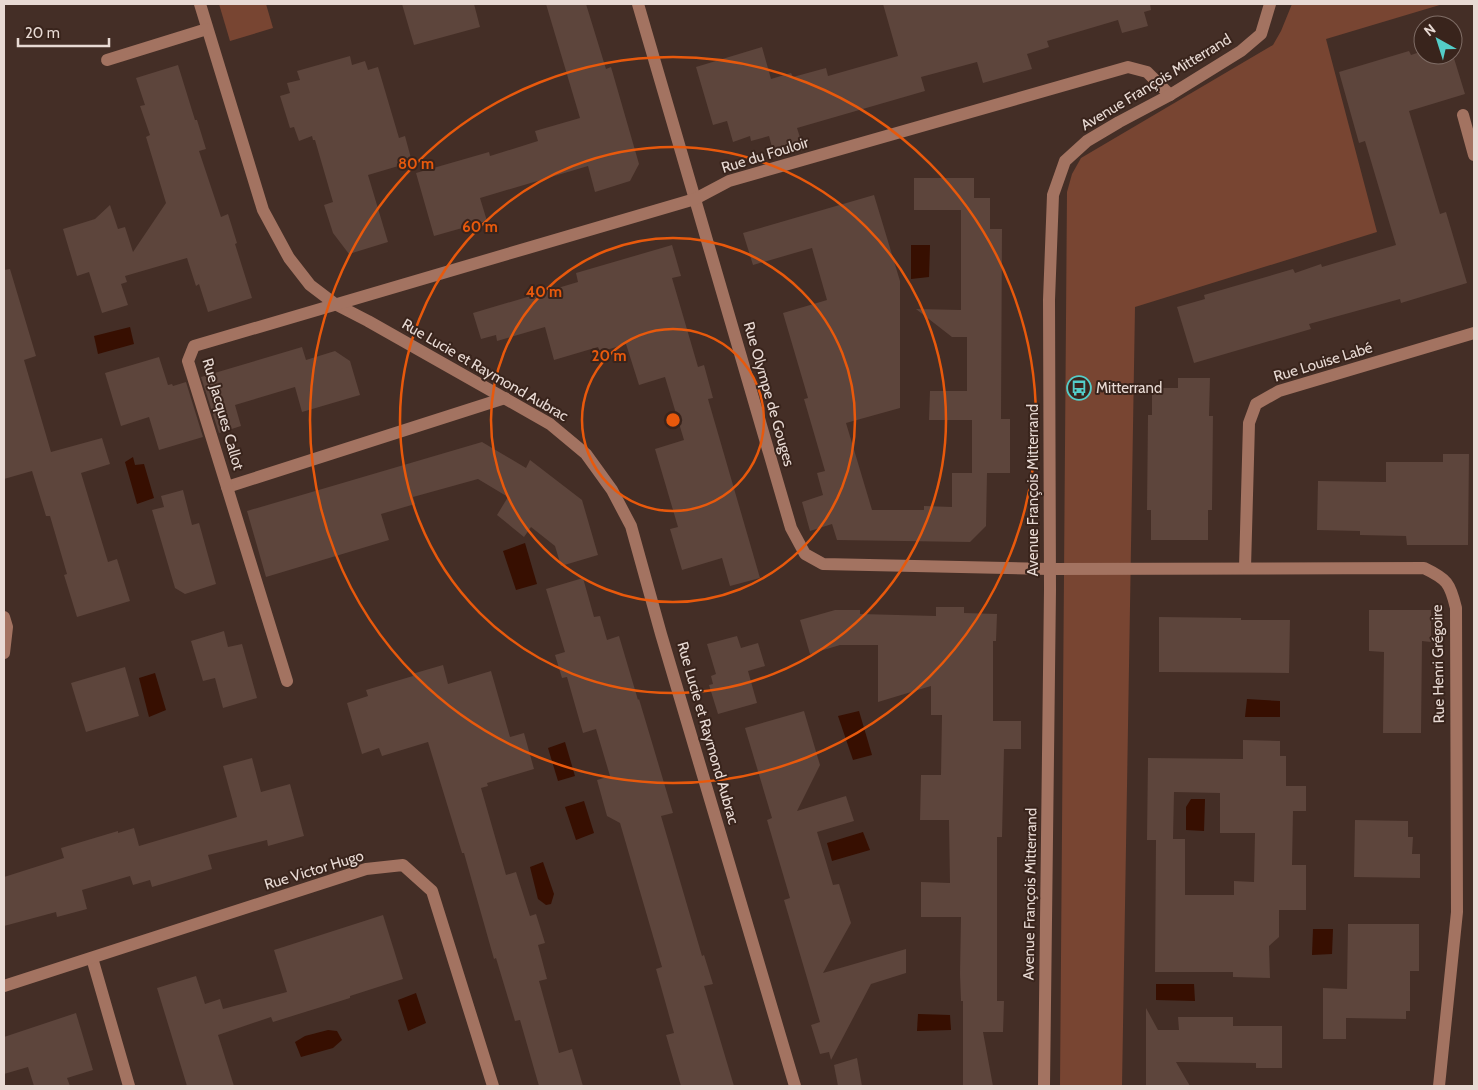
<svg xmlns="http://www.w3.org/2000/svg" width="1478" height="1090" viewBox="0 0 1478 1090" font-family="Cabin,sans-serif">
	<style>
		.green { fill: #784532 }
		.water { fill: #370f01 }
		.building { fill: #5d453c; fill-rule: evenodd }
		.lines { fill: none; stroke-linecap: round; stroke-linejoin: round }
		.minor { stroke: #a37361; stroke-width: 12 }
		.ring { fill: none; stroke: #e8590c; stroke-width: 2.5 }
		.labels { text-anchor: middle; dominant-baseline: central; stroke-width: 4; stroke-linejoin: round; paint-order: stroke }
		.street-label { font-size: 15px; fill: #e8dad4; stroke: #39241c }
		.poi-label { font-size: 15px; fill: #e8dad4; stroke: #39241c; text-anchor: start }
		.centre { fill: #e8590c; stroke: #39241c; stroke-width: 2.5 }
		.ring-label { font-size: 15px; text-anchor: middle; font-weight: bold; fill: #e8590c; stroke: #39241c; stroke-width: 4; stroke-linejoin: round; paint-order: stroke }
	</style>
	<rect width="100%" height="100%" fill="#442e26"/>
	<!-- green -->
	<g class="green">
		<path d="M219,4H266L273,28L230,41Z"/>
		<path d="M1292,4H1443L1326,39L1377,232L1135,307L1122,1086H1060L1067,192L1072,174L1081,158L1273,45L1281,31Z"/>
	</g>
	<!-- water -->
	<g class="water">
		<path d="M911,245H930L929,277L911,279Z"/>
		<path d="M130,327L134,344L98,354L94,336Z"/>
		<path d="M133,457L135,465L144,464L154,498L137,504L125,462Z"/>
		<path d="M525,543L537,584L516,590L503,551Z"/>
		<path d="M155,673L166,710L149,717L139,678Z"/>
		<path d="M1247,699L1280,701V717H1245Z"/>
		<path d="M859,711L872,755L853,760L838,716Z"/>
		<path d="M565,742L575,776L558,781L548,748Z"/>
		<path d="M1191,799H1205L1204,831L1186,830V807Z"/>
		<path d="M584,801L594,833L576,840L565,807Z"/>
		<path d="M863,832L870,850L832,861L827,843Z"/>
		<path d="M543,862L554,894L551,904L546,905L538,899L530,867Z"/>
		<path d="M1313,929H1333L1332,954L1312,955Z"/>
		<path d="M1156,984H1194L1195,1001L1156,1000Z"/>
		<path d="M416,993L426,1023L408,1031L398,1000Z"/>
		<path d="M918,1014L950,1015L951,1030L917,1031Z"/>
		<path d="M328,1030L337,1031L342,1040L333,1048L301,1057L295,1042L305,1036Z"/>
	</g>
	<!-- building -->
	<g class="building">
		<path d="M402,4H474L480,27L414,45Z"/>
		<path d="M546,4H586L606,69L611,67L639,164L630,181L595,192L588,166L480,198L487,221L434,236L416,173L489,152L490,156L538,141L535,131L580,118Z"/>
		<path d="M883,4H1150L1151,10L1144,12L1148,26L1122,33L1118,20L1047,41L1049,47L1027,54L1032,69L983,83L977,62L921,77L925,91L797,128L804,150L775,158L769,136L751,141L750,136L733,142L727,121L713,125L696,67L762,47L771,79L791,73L793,77L826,68L828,76L898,56Z"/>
		<path d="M1409,51L1411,55L1423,51V55H1453L1465,94L1409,111L1440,214L1446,212L1467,283L1401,303L1400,299L1309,324L1311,329L1194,363L1177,307L1205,299L1204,295L1293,269L1295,273L1321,264L1322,267L1396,245L1365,141L1359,143L1339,72Z"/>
		<path d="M350,56L352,65L365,61L368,70L378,67L399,138L405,136L412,162L368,175L388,242L349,254L333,233L324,205L333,202L315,140H313L312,136L299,141L294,127L290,128L280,96L290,93L287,83L300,80L297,71Z"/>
		<path d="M178,65L195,120H197L206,149L199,151L221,217L228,214L237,243L235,244L252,298L208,312L199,284L196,286L187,258L125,276L127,282L121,284L128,305L102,313L89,272L77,276L63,229L95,219L110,205L118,229L125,227L133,252L166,203L146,137L150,135L140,106L145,105L136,78Z"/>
		<path d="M914,178H974V198H990V229H1002L1001,419H1010V473H972V420H929L930,391H967V337H952L916,309L961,310V210H914Z"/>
		<path d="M874,195L900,281V408L846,423L872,510H924V506L952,507V473H987L986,526L970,542L837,540L832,524L810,531L802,502L823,495L817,473L825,471L804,399L808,398L783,313L827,300L812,248L753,265L743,233Z"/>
		<path d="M672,245L681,276L672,278L698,367L704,365L713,398L708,399L760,578L730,586L722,558L682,570L670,529L678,527L655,449L684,440L665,377L639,385L626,344L600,352L598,347L554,360L545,327L497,341L496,335L481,339L473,313L578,282L576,273Z"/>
		<path d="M10,269L36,356L24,360L51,452L102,438L110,464L81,473L108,562L117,559L130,601L77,617L64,575L67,574L50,516H46L32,471L4,479V270Z"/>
		<path d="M302,347L306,360L335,351L350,361L360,395L302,412L295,387L235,405L241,426L219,433L201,377Z"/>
		<path d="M159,357L168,385L172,384L173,386L186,382L203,437L159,450L149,417L121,426L105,373Z"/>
		<path d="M1178,378H1210L1209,416H1213L1212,510H1208V540H1151V510H1147L1148,415H1152V388H1178Z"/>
		<path d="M482,442L526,468L530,460L582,500L598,555L561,566L555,546L531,527L524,537L497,515L508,497L478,479L413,497L415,504L381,514L389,540L266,577L247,511Z"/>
		<path d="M1443,454H1469L1468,545H1407L1406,536L1360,535V531L1317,530L1318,481L1386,482V462H1443Z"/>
		<path d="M183,490L192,525L199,523L216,584L185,594L175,588L152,510L164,507L161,496Z"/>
		<path d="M583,578L594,617L600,616L607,640L619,636L638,700L639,699L673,813L661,816L702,956L704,955L713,984L704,986L734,1086H681L666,1035L674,1033L656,969L662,967L620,823L607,816L597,780L610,776L596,729L583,733L567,677L562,678L555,655L565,652L546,589Z"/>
		<path d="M936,607H964V613L997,614L996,641H993V721H1021V749H1004L1002,837H997V1001H1004L1003,1032H983L993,1086H963V1001H961L960,974L961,917H921V882L950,883L949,820H920L921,775H941L942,715H931V686L878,702V645H840L810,654L800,620L835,610H860V614L936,616Z"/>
		<path d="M1369,610H1431V642L1422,641L1421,733H1383L1384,652L1369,651Z"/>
		<path d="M1159,617L1241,618V620H1290L1289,673L1159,672Z"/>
		<path d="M224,631L228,647L242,644L257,698L223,708L215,678L203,681L191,641Z"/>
		<path d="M737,636L741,648L758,643L765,666L748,671L757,703L718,714L709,685L713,684L711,676L716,674L707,644Z"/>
		<path d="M443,665L448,684L491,671L510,737L524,733L534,769L487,783L488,786L481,788L506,875L516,872L530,916L536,914L545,943L538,945L547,979L539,981L559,1053L572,1049L583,1086H539L520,1020L515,1021L496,958L494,959L464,853H462L428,742L382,756L379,748L362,754L347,703L368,696L366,690L413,676L412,674Z"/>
		<path d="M125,667L139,716L86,732L71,683Z"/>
		<path d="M804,711L820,765L797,811L846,796L854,821L817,832L833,885L839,884L851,923L823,973L906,949V973L871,984L831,1060L829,1052L820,1054L811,1025L820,1022L784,900L790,898L767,820L772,818L745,728Z"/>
		<path d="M1243,740L1280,741V756H1286V786H1306V811H1293L1292,865H1306V910H1279V937L1269,946L1270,978L1233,977V972H1155L1156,840H1147L1148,758L1243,759ZM1174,792L1220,793V833H1255L1254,882L1234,881V895H1185V839H1173Z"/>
		<path d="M252,758L261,792L290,784L304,836L268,846L267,840L208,855L212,869L152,887L150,880L133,885L130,876L82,890L87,909L57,917L56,912L4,926V877L64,858L61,848L118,831V833L134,828L139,846L237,817L223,766Z"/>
		<path d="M1355,820L1408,821V837H1413L1412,854H1420V878L1354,877Z"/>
		<path d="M383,915L403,979L350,996V998L273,1022L271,1017L218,1035L234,1086H187L157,988L196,976L205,1004L220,999L223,1009L287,992L274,950Z"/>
		<path d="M1348,924H1419V971H1410V1011H1406V1019L1346,1018V1039H1323V988L1347,989Z"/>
		<path d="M1146,1008L1158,1030H1179L1178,1017H1233V1026H1282V1068H1256V1063L1176,1062L1190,1086H1146Z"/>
		<path d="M76,1013L93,1070L67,1078L70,1086H34L28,1067L4,1074V1037Z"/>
		<path d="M857,1058L862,1086H838L834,1065Z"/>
	</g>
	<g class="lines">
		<!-- minor -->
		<g class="minor">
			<path d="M200,4L263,210L289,258L310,285L335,304L368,321L550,424L586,454L612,490L631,526L661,634L795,1086"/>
			<path d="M638,4L791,528L805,554L823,564L1050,569L1424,568C1447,579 1450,583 1456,608L1457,912L1439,1086"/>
			<path d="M107,60L207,29"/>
			<path d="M1463,115L1474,155"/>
			<path d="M227,487L505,398"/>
			<path d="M1245,568L1249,423L1256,404L1279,391L1474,333"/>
			<path d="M4,617L7,627L4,653"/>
			<path d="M287,681L188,361L194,346L695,199L729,181L1128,67L1147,72L1170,95"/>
			<path d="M92,958L129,1086"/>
			<path d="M4,986L366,869L403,865L432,891L493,1086"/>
			<path d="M1044,1086L1050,589L1049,300L1053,195L1065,161L1087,141L1119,122L1170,95L1241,51L1261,34L1270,4"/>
		</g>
	</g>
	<!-- distance rings -->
	<g class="ring">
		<circle cx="673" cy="420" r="91"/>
		<circle cx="673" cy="420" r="182"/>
		<circle cx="673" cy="420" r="273"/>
		<circle cx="673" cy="420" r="363"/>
	</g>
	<!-- icons -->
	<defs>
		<g id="bus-ring" transform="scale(1.25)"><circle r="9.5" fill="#39241c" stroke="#54cdc8" stroke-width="1.5"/><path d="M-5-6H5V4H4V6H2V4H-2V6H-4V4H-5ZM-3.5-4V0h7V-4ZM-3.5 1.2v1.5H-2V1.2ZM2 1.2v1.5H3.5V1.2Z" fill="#54cdc8"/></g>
	</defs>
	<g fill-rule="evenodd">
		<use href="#bus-ring" x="1079" y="388"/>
	</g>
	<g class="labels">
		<!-- street labels -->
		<g class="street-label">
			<text transform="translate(1156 82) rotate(-31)">Avenue François Mitterrand</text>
			<text transform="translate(765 155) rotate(-17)">Rue du Fouloir</text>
			<text transform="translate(1323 362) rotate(-17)">Rue Louise Labé</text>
			<text transform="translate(485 370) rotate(30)">Rue Lucie et Raymond Aubrac</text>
			<text transform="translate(769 394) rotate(74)">Rue Olympe de Gouges</text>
			<text transform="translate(223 414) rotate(74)">Rue Jacques Callot</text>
			<text transform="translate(1033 490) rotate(-90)">Avenue François Mitterrand</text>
			<text transform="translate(1438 664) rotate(-91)">Rue Henri Grégoire</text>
			<text transform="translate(708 733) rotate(74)">Rue Lucie et Raymond Aubrac</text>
			<text transform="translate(314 870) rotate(-17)">Rue Victor Hugo</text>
			<text transform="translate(1030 894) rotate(-89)">Avenue François Mitterrand</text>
		</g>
		<!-- poi labels -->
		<g class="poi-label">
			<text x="1096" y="388">Mitterrand</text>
		</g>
	</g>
	<circle cx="673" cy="420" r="8" class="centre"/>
	<g class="ring-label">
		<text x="416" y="169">80 m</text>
		<text x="480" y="232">60 m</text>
		<text x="544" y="297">40 m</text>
		<text x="609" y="361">20 m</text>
	</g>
	<!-- border -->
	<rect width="1478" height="1090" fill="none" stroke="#e8dad4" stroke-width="10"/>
	<!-- north arrow -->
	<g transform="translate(1438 40) rotate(321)"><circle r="24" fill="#39241c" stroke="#7f6d66"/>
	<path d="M0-4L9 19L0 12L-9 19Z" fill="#54cdc8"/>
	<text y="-8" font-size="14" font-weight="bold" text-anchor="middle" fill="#e8dad4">N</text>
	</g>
	<!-- scale -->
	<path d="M18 38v8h91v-8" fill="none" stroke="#e8dad4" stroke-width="2.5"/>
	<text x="25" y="38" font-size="15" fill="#e8dad4" stroke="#39241c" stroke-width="4" paint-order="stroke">20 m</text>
</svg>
